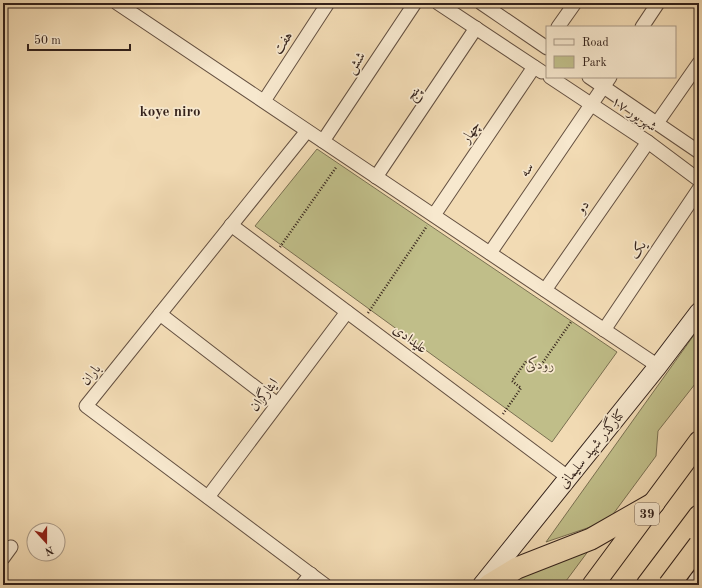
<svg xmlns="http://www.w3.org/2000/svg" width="702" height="588" viewBox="0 0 702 588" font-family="'Old Standard TT',Amiri,serif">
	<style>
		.green { fill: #c0be89; stroke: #7a7052 }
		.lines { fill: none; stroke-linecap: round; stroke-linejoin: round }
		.minor-casing { stroke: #645041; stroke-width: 15 }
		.secondary-casing { stroke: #34221b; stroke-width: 20 }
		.trunk-casing { stroke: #34221b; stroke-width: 23 }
		.path { stroke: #34221b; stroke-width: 2.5; stroke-dasharray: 1 2; stroke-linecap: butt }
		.minor { stroke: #f7e8ce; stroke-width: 13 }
		.secondary { stroke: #f7e8ce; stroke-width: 18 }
		.trunk { stroke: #f2dbb4; stroke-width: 21 }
		.trunk-bridge-casing { stroke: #34221b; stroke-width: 23; stroke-linecap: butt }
		.trunk-bridge { stroke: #f2dbb4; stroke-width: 21 }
		.labels { text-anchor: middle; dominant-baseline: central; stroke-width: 3.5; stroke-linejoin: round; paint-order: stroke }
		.shield { fill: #f7e8ce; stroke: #6e5d51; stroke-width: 1 }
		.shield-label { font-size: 13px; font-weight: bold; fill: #34221b }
		.street-label { font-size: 14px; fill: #34221b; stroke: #f7e8ce }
		.park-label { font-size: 14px; font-style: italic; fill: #574936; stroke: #f7e8ce }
		.neighbourhood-label { font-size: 15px; font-weight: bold; fill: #34221b; stroke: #f7e8ce }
	</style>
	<rect width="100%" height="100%" fill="#f2dbb4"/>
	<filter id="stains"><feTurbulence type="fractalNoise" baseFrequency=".005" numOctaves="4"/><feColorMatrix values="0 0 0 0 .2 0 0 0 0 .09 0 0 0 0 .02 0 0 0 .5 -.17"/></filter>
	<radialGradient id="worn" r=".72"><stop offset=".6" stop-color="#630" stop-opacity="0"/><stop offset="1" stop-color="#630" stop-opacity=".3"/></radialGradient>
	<!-- green -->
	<g class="green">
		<path d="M317,149L617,352L552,442L255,226Z"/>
		<path d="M699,328V379L658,431L656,456L608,521L546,542Z"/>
		<path d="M589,550L563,585H504L527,571Z"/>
	</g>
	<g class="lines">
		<!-- minor casing -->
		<g class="minor-casing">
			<g id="minor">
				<path d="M117,3L658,366"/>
				<path d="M438,3L542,72"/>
				<path d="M481,3L547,48"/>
				<path d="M558,27L575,3"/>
				<path d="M642,27L658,3"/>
				<path d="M550,77L648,142L699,180"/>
				<path d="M589,77L699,152"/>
				<path d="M264,101L328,3"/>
				<path d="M657,123L699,63"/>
				<path d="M307,131L86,406L325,585"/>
				<path d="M323,141L415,3"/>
				<path d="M376,177L476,28"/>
				<path d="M434,215L534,67"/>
				<path d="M231,225L569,478"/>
				<path d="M490,253L610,77"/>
				<path d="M545,290L648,142"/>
				<path d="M160,314L277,404"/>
				<path d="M604,330L699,189"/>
				<path d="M208,497L347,312"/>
				<path d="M3,558L11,547"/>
				<path d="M302,585L311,574"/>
			</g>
		</g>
		<!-- secondary casing -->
		<g class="secondary-casing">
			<g id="secondary">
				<path d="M482,585L658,366L699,312"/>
				<path d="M695,585L699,579"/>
			</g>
		</g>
		<!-- trunk casing -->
		<g class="trunk-casing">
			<g id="trunk">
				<path d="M489,585L517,568L591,539L654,503"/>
				<path d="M593,585L699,442"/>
				<path d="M647,585L699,516"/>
			</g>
		</g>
		<!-- path -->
		<g class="path">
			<path d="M280,247L337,166"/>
			<path d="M368,313L427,226"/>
			<path d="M503,414L521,388L512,381L527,360L539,368L571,322"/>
		</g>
		<!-- minor -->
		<use href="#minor" class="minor"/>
		<!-- secondary -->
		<use href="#secondary" class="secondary"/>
		<!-- trunk -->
		<use href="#trunk" class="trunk"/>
		<!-- trunk-bridge casing -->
		<g class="trunk-bridge-casing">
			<path id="trunk-bridge" d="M669,585L699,545"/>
		</g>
		<!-- trunk-bridge -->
		<use href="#trunk-bridge" class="trunk-bridge"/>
	</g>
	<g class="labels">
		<!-- shield labels -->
		<rect class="shield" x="635" y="503" width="24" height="22" rx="3"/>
		<g class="shield-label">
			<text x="647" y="514">39</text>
		</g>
		<!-- street labels -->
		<g class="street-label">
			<text transform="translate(283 43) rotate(-57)">هفت</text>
			<text transform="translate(356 63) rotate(-56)">شش</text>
			<text transform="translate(413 93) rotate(-56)">پنج</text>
			<text transform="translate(634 114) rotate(34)">۱۷ شهریور</text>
			<text transform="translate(471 132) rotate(-56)">چهار</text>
			<text transform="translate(527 170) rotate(-56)">سه</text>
			<text transform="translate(583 207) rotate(-55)">دو</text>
			<text transform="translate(638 250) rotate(-56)">یک</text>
			<text transform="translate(410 339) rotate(37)">علیدادی</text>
			<text transform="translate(91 375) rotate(-51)">باران</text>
			<text transform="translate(264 395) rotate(-53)">ایثارگران</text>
			<text transform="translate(592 449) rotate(-51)">کنارگذر شهید سلیمانی</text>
		</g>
		<!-- park labels -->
		<g class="park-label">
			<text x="540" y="365">رودکی</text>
		</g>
		<!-- neighbourhood labels -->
		<g class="neighbourhood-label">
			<text x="170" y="112">koye niro</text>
		</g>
	</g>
	<!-- margin -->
	<rect width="702" height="588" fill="none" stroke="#f2dbb4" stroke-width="16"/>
	<rect x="4" y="4" width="694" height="580" fill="none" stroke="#34221b" stroke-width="2"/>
	<rect x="8" y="8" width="686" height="572" fill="none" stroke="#34221b"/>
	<!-- legend -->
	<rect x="546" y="26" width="130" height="52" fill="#f7e8ce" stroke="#a99986"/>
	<rect x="554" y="39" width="20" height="6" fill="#f7e8ce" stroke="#a99986"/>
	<text x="582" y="46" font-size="12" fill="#34221b">Road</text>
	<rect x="554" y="56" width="20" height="12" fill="#c0be89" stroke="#a99986"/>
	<text x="582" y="66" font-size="12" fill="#34221b">Park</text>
	<!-- north arrow -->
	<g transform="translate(46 542) rotate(159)"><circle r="19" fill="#f7e8ce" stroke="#a99986"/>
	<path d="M0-3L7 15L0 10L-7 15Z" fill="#8f2418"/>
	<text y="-6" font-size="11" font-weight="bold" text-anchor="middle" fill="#34221b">N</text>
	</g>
	<!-- scale -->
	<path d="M28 44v6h102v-6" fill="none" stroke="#34221b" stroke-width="2"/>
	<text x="34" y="44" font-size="12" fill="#34221b" stroke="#f7e8ce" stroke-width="3" paint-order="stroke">50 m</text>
	<rect width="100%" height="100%" filter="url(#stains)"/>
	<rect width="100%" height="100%" fill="url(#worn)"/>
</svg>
